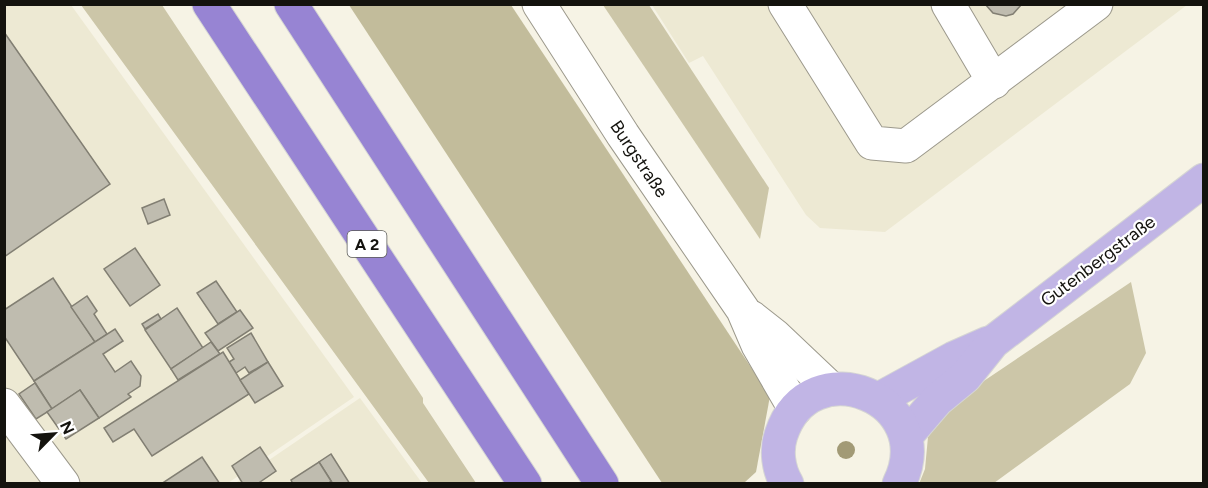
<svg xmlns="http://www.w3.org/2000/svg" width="1208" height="488" viewBox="0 0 1208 488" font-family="Figtree,sans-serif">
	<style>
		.built { fill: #ede9d3 }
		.green { fill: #ccc6a8 }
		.forest { fill: #c2bc9b }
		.building { fill: #bfbcaf; stroke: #827f73; stroke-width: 1.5 }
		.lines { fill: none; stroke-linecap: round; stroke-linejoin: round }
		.minor-casing { stroke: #9c998c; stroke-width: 35 }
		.major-casing { stroke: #d5d5d4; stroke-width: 35 }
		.highway-casing { stroke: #d5d5d4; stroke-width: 35 }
		.minor { stroke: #fff; stroke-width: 33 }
		.major { stroke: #c1b5e5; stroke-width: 33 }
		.highway { stroke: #9784d3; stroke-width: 33 }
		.tree { fill: #a29a76 }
		.labels { text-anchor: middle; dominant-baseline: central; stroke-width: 4.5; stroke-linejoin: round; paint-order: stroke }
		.shield { fill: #fff; stroke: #5a5a56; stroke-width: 1.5 }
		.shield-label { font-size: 16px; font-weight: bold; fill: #14130e }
		.street-label { font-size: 18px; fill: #14130e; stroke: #fff }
	</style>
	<rect width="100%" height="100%" fill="#f6f3e5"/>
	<!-- built -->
	<g class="built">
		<path d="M4,5H71L354,397L228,483H5Z"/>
		<path d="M652,5H1187L885,232L820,228L806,215L703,56L689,63Z"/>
		<path d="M360,398L422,483L234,484Z"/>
	</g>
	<!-- green -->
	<g class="green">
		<path d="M81,5H162L423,398V403L476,483H429Z"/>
		<path d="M603,5H649L769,188L760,239Z"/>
		<path d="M1131,282L1146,353L1130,384L994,483L919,484L925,469L928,437L949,408L966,393Z"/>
	</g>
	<!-- forest -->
	<path class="forest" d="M349,5H511L770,396L756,472L744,483H662Z"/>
	<!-- building -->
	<g class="building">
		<path d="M985,4H1022L1013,14L1006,16L993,13Z"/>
		<path d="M4,32L110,184L4,257Z"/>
		<path d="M164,199L170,215L148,224L142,208Z"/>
		<path d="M135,248L160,285L130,306L104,269Z"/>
		<path d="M53,278L95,342L34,381L4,336V310Z"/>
		<path d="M216,281L237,312L218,324L197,293Z"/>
		<path d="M87,296L97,311L94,314L107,334L95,342L71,307Z"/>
		<path d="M177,308L203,348L171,369L145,330Z"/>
		<path d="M240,310L253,328L218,351L205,333Z"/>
		<path d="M158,314L161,319L145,329L142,324Z"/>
		<path d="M115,329L123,341L103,354L115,372L131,361L141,376L140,386L128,394L131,397L99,418L80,390L52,409L34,381Z"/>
		<path d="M251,333L268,362L249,373L245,367L236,373L229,362L234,359L227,348Z"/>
		<path d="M211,342L220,354L178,380L171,369Z"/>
		<path d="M223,352L249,394L152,456L134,429L113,442L104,428Z"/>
		<path d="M268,362L283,386L255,403L240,380Z"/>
		<path d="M35,383L52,409L36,419L19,394Z"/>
		<path d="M80,390L99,418L66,439L47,412Z"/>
		<path d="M260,447L276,471L257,484H243L232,466Z"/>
		<path d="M331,454L350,484H333L319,462Z"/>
		<path d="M202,457L220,484H161Z"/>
		<path d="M319,462L331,481L328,484H293L291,480Z"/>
	</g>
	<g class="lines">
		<!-- minor casing -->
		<g class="minor-casing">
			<g id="minor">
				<path d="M539,4L623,135L743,310L758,345L795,409"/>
				<path d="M785,4L872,143L906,146L1096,4"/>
				<path d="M948,4L994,82"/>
				<path d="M751,317L775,336L831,389"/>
				<path d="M4,405L63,484"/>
			</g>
		</g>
		<!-- major casing -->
		<g class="major-casing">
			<g id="major">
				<path d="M879,399L954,358L988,343"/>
				<path d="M906,436L937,400L965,377L993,342L1204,180"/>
				<path d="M787,484C778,469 776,450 781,435C810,346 941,399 899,484"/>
			</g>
		</g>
		<!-- highway casing -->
		<g class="highway-casing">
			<g id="highway">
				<path d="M209,4L525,484"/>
				<path d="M291,4L602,484"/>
			</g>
		</g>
		<!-- minor -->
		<use href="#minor" class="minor"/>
		<!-- major -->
		<use href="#major" class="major"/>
		<!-- highway -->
		<use href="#highway" class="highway"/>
	</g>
	<!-- trees -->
	<circle class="tree" cx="846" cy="450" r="9"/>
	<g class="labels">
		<!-- shield labels -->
		<rect class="shield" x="347.5" y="231" width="39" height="26" rx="4.5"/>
		<g class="shield-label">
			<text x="367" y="244">A 2</text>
		</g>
		<!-- street labels -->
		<g class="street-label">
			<text transform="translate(639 159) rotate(56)">Burgstraße</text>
			<text transform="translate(1098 261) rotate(-37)">Gutenbergstraße</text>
		</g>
	</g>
	<!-- border -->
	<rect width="1208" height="488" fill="none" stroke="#14130e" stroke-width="12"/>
	<!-- north arrow -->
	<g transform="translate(54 434) rotate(65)" stroke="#ffffff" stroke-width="4.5" paint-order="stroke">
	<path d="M0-4.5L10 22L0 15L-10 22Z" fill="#14130e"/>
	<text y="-9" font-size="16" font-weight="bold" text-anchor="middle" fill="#14130e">N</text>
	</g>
</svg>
